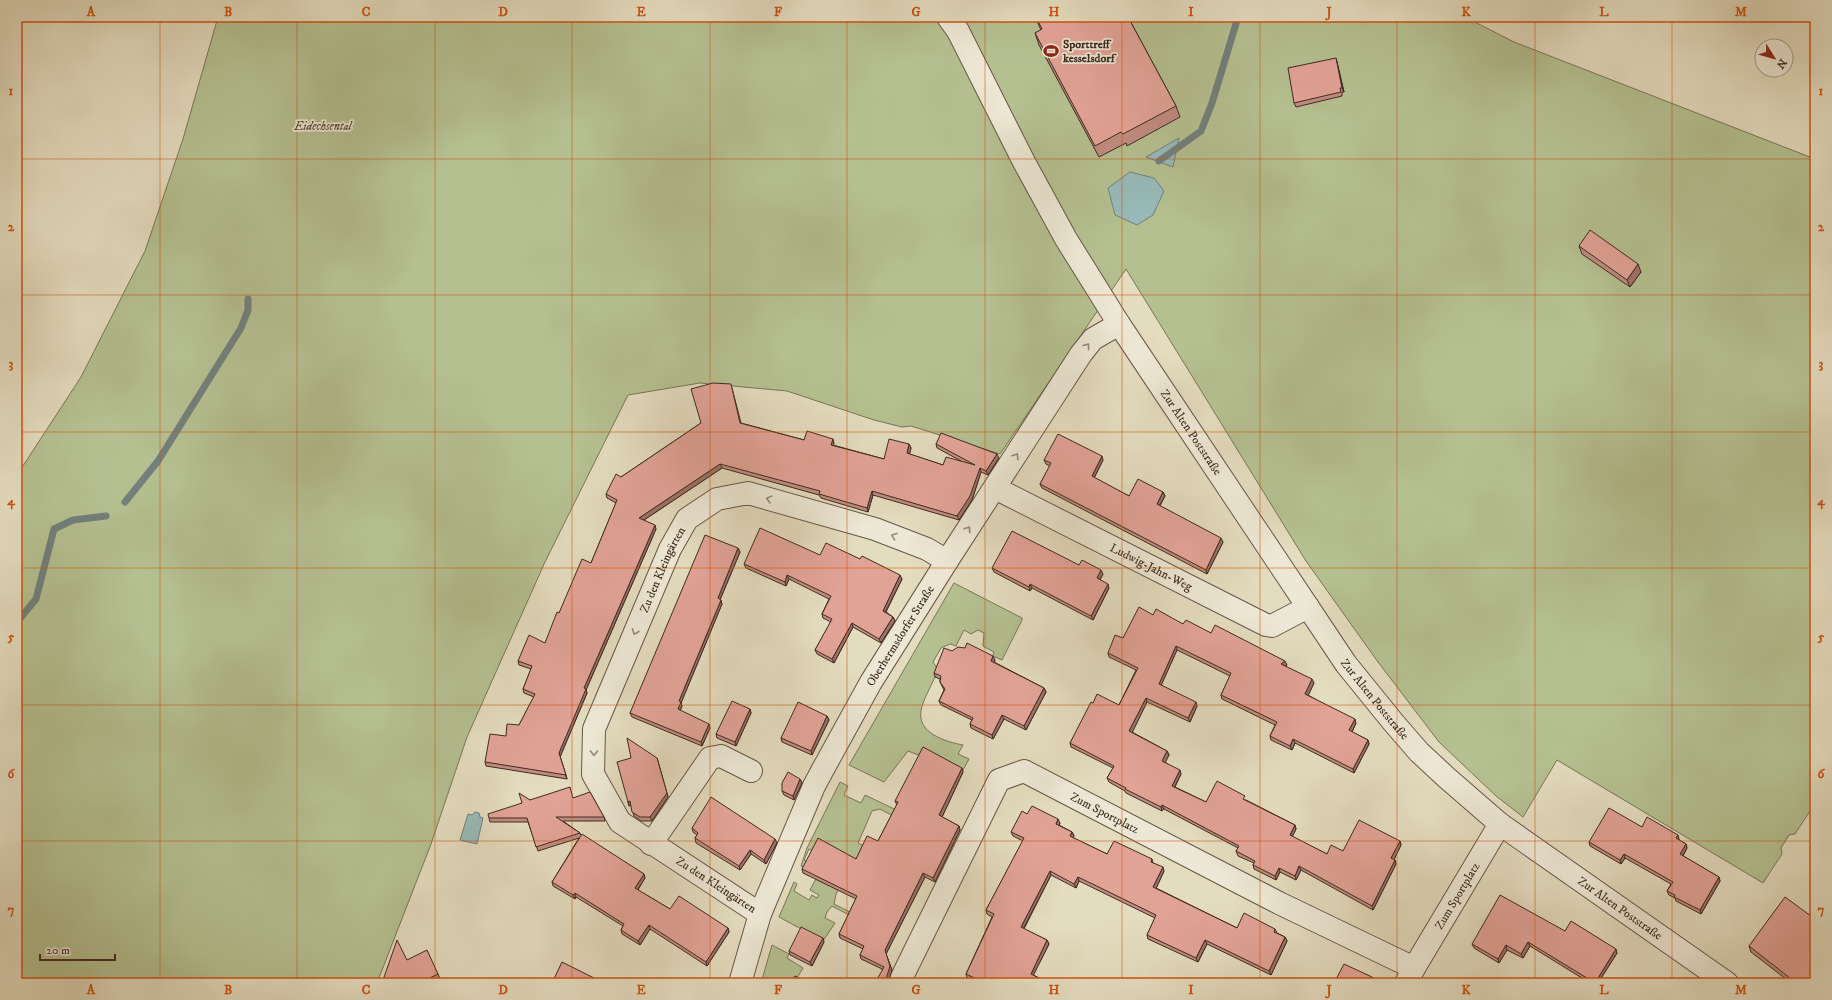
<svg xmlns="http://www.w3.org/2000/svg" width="1832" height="1000" viewBox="0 0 1832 1000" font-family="'IM FELL DW Pica',serif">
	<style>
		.green { fill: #b5c091; stroke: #7a7558; fill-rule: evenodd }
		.water { fill: #97baba; stroke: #73807c }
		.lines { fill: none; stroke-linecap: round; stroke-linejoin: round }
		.stream { stroke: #73807c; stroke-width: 7 }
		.minor-casing { stroke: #685648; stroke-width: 24 }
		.tertiary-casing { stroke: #685648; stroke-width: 24 }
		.minor { stroke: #ede8d5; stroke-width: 22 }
		.tertiary { stroke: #ede8d5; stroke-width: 22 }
		.wall { fill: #c28c82; stroke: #3e2a20 }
		.shaded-wall { fill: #9e726a; stroke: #3e2a20 }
		.building { fill: #e2a397; stroke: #3e2a20 }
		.oneway { stroke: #96897a }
		.grid { fill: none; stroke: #ce520f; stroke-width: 1; stroke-opacity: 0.55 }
		.labels { text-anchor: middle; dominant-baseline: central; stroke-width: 3.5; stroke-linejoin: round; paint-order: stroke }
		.poi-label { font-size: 12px; font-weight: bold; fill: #3e2a20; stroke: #ede8d5; text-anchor: start }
		.park-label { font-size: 12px; font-style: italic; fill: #564837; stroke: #ede8d5 }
		.street-label { font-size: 12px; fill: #3e2a20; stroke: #ede8d5 }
		.neatline { fill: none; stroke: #ce520f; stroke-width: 1.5 }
		.grid-label { font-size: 13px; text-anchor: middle; font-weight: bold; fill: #ce520f }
	</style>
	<rect width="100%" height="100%" fill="#e4dcbf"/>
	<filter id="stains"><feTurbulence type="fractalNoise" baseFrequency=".005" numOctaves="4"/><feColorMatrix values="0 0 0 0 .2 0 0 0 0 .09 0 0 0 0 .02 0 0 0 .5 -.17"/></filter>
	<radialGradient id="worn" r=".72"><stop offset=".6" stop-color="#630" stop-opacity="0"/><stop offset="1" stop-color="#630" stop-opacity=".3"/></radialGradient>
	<!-- green -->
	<g class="green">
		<path d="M218,17H1465L1514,42L1815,159V794L1812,799L1814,805L1795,834L1789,835L1781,848L1782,854L1763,883L1557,760L1523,817L1496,796L1439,742L1378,662L1306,561L1126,269L1000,454L911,426L902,427L874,420L787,391L700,383L628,395L545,562L467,737L431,844L377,983H17V475L81,377L145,251L183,139Z"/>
		<path d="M954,583L1022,618V620L1002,660L993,656L994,652L983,646L984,633L978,630L971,634L964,630L956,646L950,644L941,648L933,662L938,670C934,681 922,701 921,711C917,733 946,742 963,745L958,754L969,759L962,772L908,751L884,782L849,765Z"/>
		<path d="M840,782L848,786L844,795L861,803L865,795L942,832L893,816L880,809L872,811L858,843L864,846L836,894L834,904L850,912L849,915L832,906L827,912L825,918L835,923L823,941L779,917L794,882L797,884L794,891L809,900L812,895L817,898L819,895L810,890L818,875L801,866L807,848ZM809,849L822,856L823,870L804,860Z"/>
		<path d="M772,945L789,954L787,958L803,968L794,983H761Z"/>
	</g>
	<!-- water -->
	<g class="water">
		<path d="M1179,138L1173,167L1146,157Z"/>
		<path d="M1130,172L1154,178L1164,191L1153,215L1137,225L1115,215L1108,188Z"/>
		<path d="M475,812L479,813L480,817L483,818L477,844L460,840L468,814L472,815Z"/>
	</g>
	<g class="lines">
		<!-- stream -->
		<g class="stream">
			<path d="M1159,161L1201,131L1212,103L1238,17"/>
			<path d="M125,502L158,461L241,328L248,310V299"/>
			<path d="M17,622L36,599L54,529L73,520L106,516"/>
		</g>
		<!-- minor casing -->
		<g class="minor-casing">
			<g id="minor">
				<path id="s1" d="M995,488L1266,625L1272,626L1308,607"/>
				<path d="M651,844L710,758L721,756L751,771"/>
				<path id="s2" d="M760,914L620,822L593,774L594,729L670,549L687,519L717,499L748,493L875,529L927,549L947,561"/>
				<path id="s3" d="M740,983L760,914L814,786L822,771L871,682L947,561L1081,354L1093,339L1119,324"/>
				<path id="s4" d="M905,983L900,981L999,780L1024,771L1279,903L1414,968"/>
				<path id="s5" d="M1406,983L1414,968L1500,824"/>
			</g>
		</g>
		<!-- tertiary casing -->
		<g class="tertiary-casing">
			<g id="tertiary">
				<path id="s6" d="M948,17L958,31L1024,162L1066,239L1119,324L1346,664L1393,722L1419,752L1447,778L1500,824L1727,983"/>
			</g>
		</g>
		<!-- minor -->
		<use href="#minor" class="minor"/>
		<!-- tertiary -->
		<use href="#tertiary" class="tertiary"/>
	</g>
	<!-- wall -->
	<g class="wall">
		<path d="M1035,17H1128L1176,106L1180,117L1127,146L1126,143L1099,157L1039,45L1035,33L1041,30Z"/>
		<path d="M1336,58L1344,92H1342V96L1296,107L1294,103Z"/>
		<path d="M1579,246L1641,272L1630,287L1582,254Z"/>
		<path d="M732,388L741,423L804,440L834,443L833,445L884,459L909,444L911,448L909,454L943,465L961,461L937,448L936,444L999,458L988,475L981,472L972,500L959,520L873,495L868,512L821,498L819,495L722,468L644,520L656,529L586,690L587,693L560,757L567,779L486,766L485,762L506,736L519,725L534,697L524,693L523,689L531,669L519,665L518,661L545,643L559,613L591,563L616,503L607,498L606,494L621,477L701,423Z"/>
		<path d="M1044,460H1103L1094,478L1129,496L1163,492L1165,496L1160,506L1223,542L1207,574L1042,488L1040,484L1050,466L1046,464Z"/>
		<path d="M738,548L740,552L720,600L722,604L681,703L682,706L680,711L710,728L702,746L632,717L630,713Z"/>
		<path d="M820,555L902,579L886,612L893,617L895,621L881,643L853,627L834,663L817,654L815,650L831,622L823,618L822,614L829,599L789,579L786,586L746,568L744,564Z"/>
		<path d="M1079,565L1103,574L1100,580L1109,588L1093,620L1032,588L1030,591L994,572L992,568Z"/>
		<path d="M1153,615L1211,633L1287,665L1285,666L1314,683L1308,695L1356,723L1352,732L1368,740L1369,744L1354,773L1295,743L1292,750L1271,740L1270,736L1275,725L1222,699L1221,695L1230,676L1177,650L1161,685L1197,706L1190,722L1147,702L1132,732L1167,751L1169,755L1165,762L1181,774L1175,787L1206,802L1246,800L1295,825L1296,829L1292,837L1327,854L1400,841L1401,845L1394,859L1395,860L1396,864L1373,910L1301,870L1296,880L1280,872L1276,880L1254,869L1253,865L1254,863L1238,856L1236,851L1238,848L1164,809L1162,811L1126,793L1125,791L1109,782L1107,778L1113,768L1071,747L1070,743L1093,703L1119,705L1136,670L1109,657L1108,653L1123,638Z"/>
		<path d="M995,660L994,662L1044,688L1046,692L1026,730L1004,719L993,739L971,728L970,724L972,720L941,705L939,701L944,690L940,682V679L935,677L934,673Z"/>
		<path d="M750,709L751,713L736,746L717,738L716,734Z"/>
		<path d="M827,716L829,720L812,755L782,742L781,738Z"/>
		<path d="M657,758L668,797L652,821H641L634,816L631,805L629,806L628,802Z"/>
		<path d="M963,772L942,817L959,826L960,830L935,882L925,877L886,954L892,970L888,982L882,969L861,959L860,955L863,949L840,938L839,934L856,899L803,873L802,869L856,859L878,841L897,805L895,801Z"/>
		<path d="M800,779L802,783L794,800L784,795L782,791Z"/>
		<path d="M573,798L604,817L605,821H563L580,833L581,835L644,874L645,878L638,890L670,909L728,928L729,932L707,966L650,929L640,945L622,934L621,930L623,926L576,897L575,899L553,886L552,882L579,838L538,851L528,822H490L489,818L530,800Z"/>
		<path d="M1027,814L1060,823L1059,825L1072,832L1074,836L1073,838L1107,854L1152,859L1153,863L1164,871L1156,888L1237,928L1275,929L1277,933L1285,937L1287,941L1271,975L1207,944L1198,962L1148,939L1147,935L1155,918L1079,881L1076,888L1051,875L1024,929L1047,940L1049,944L1033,975L1049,983H978L967,978L966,974L992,917L987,914L986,910L1023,841L1013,836L1011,832Z"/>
		<path d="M1642,827L1679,839V840L1686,844L1687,848L1683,856L1719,877L1720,881L1701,914L1676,901L1675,898L1669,895L1667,891L1671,884L1625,858L1621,864L1590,846L1589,842Z"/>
		<path d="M692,828L777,843L766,864L751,854L740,870L696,843L695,838L697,835L693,832Z"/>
		<path d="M1565,931L1617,953L1598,983H1590L1530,946L1523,958L1507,950L1499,963L1474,948L1472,944Z"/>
		<path d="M824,942L812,966L790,955L789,951Z"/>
		<path d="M1749,946L1815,983H1791L1751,952Z"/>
		<path d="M407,960L438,974L441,981L437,983H382Z"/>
	</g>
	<!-- shaded-wall -->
	<g class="shaded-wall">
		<path d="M1336,58L1337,62L1344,92L1342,88Z"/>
		<path d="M1638,264L1641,272L1630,287L1627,280Z"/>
		<path d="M833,439L834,443L832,449L831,445Z"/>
		<path d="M909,444L911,448L909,457L907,453Z"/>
		<path d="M997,454L999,458L988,475L986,471Z"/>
		<path d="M1102,456L1103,460L1093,480L1092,476Z"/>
		<path d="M720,464L722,468L641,522L639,518Z"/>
		<path d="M980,468L981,472L972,500L959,520L957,516Z"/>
		<path d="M872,491L873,495L868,512L867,508Z"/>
		<path d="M1163,492L1165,496L1158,508L1157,504Z"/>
		<path d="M655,525L656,529L586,690L587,693L560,757L567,779L559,753L584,688Z"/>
		<path d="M1221,538L1223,542L1207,574L1206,570Z"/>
		<path d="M738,548L740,552L719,602L718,598Z"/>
		<path d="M1101,570L1103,574L1098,582L1097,578Z"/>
		<path d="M787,575L789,579L786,586L785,582Z"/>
		<path d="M900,575L902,579L884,615L883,611Z"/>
		<path d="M1030,584L1032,588L1030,591L1029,587Z"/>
		<path d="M1108,584L1109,588L1093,620L1091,616Z"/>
		<path d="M721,600L722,604L681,703L682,706L679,713L678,709L679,701Z"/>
		<path d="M893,617L895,621L881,643L879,639Z"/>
		<path d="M852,623L853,627L834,663L832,659Z"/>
		<path d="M1176,646L1177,650L1160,688L1159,684Z"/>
		<path d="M993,656L995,660L993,665L991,661Z"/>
		<path d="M1285,661L1287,665L1282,668L1281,664Z"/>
		<path d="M1312,679L1314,683L1307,698L1305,694Z"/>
		<path d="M1044,688L1046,692L1026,730L1024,726Z"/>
		<path d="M1146,698L1147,702L1131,735L1129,731Z"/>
		<path d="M1196,702L1197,706L1190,722L1188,718Z"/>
		<path d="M750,709L751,713L736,746L735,742Z"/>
		<path d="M1002,715L1004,719L993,739L992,735Z"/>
		<path d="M827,716L829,720L812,755L811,751Z"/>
		<path d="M1355,719L1356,723L1351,734L1349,730Z"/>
		<path d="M709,724L710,728L702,746L701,742Z"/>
		<path d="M1293,739L1295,743L1292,750L1290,746Z"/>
		<path d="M1368,740L1369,744L1354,773L1353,769Z"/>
		<path d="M1167,751L1169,755L1164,765L1162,761Z"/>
		<path d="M657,758L668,797L652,821L650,817Z"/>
		<path d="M962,768L963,772L941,819L939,815Z"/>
		<path d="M1180,770L1181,774L1173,790L1172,786Z"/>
		<path d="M800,779L802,783L794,800L793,796Z"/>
		<path d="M630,801L631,805L629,806L628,802Z"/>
		<path d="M1162,805L1164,809L1162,811L1161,807Z"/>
		<path d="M1058,819L1060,823L1058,828L1056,824Z"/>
		<path d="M1295,825L1296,829L1291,839L1290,835Z"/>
		<path d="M959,826L960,830L935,882L933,878Z"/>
		<path d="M1072,832L1074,836L1072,840L1070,836Z"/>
		<path d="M1678,835L1679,839L1677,842L1676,838Z"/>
		<path d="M775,839L777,843L766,864L764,860Z"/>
		<path d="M1400,841L1401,845L1393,862L1391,858Z"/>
		<path d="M1686,844L1687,848L1681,858L1680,854Z"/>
		<path d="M750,850L751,854L740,870L739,866Z"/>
		<path d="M1624,854L1625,858L1621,864L1620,860Z"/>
		<path d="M1395,860L1396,864L1373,910L1372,906Z"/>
		<path d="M1299,866L1301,870L1296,880L1295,876Z"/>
		<path d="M1163,867L1164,871L1155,891L1153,887Z"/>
		<path d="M1279,868L1280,872L1276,880L1275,876Z"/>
		<path d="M1050,871L1051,875L1022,931L1021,927Z"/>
		<path d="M923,873L925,877L886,954L892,970L888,983L886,979L885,950Z"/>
		<path d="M644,874L645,878L636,892L635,888Z"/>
		<path d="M1078,877L1079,881L1076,888L1074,884Z"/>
		<path d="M1719,877L1720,881L1701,914L1700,910Z"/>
		<path d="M575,893L576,897L575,899L573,895Z"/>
		<path d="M649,925L650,929L640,945L638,941Z"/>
		<path d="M728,928L729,932L707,966L706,962Z"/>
		<path d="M1285,937L1287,941L1271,975L1269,971Z"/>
		<path d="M823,938L824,942L812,966L810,962Z"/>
		<path d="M1047,940L1049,944L1032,978L1031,974Z"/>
		<path d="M1205,940L1207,944L1198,962L1196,958Z"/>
		<path d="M1528,942L1530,946L1523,958L1521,954Z"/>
		<path d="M1506,945L1507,950L1499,963L1498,959Z"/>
		<path d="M1616,949L1617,953L1598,983H1595Z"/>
		<path d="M1372,977L1373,981L1372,983H1369Z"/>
		<path d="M1798,979L1799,983H1796L1795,982Z"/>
	</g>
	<!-- building -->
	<g class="building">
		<path d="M1036,17H1128L1176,106L1123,134L1121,132L1095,146L1035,33L1042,29Z"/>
		<path d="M1336,58L1342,88H1340L1341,92L1294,103L1288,68Z"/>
		<path d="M1590,230L1638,264L1627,280L1579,246Z"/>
		<path d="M713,383L731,384L740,423L804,440L807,431L833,439L831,445L884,459L889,439L909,444L907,453L943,465L946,457L975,465L936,444L941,433L997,454L986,471L980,468L970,496L957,516L872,491L867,508L819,494L820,491L720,464L639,518L655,525L584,688L586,689L559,753L566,775L485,762L490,734L506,736L507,724L519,725L535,694L523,689L532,666L518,661L529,635L545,643L557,612L559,613L582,559L591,563L617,500L606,494L616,474L621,477L701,423L691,389Z"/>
		<path d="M1058,434L1102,456L1092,476L1129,496L1138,479L1163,492L1157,504L1221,538L1206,570L1040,484L1051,463L1044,460Z"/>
		<path d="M760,528L820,555L826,543L860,559L862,556L900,575L883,611L893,617L879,639L852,623L832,659L815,650L832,619L822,614L831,596L787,575L785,582L744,564Z"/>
		<path d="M1012,531L1079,565L1082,560L1101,570L1097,578L1108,584L1091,616L1030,584L1029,587L992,568Z"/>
		<path d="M705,535L738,548L718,598L721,600L679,701L681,702L678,709L709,724L701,742L630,713Z"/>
		<path d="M1139,607L1153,615L1156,609L1183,624L1186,620L1211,633L1215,625L1285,661L1281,664L1312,679L1305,694L1355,719L1349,730L1368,740L1353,769L1293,739L1290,746L1270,736L1277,722L1221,695L1231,673L1176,646L1159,684L1196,702L1188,718L1146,698L1129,731L1167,751L1162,761L1180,770L1172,786L1206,802L1217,781L1245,796L1243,799L1295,825L1290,835L1327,854L1331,845L1343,851L1359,820L1400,841L1391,858L1395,860L1372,906L1299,866L1295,876L1279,868L1275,876L1253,865L1255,861L1236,851L1239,846L1162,805L1161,807L1125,789L1126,788L1107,778L1114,766L1070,743L1091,702L1093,703L1097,694L1119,705L1138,668L1108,653L1115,635L1123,638Z"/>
		<path d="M967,643L993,656L991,661L1044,688L1024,726L1002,715L992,735L970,724L973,718L939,701L945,689L940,682L941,676L934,673L944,648L952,651L958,647L965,648Z"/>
		<path d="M732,701L750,709L735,742L716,734Z"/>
		<path d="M798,702L827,716L811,751L781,738Z"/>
		<path d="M627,738L657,758L667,793L650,817H640L632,812L630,801L628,802L617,762L631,758Z"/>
		<path d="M923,747L962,768L939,815L959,826L933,878L923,873L885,950L890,966L886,979L888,983H875L884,967L860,955L864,946L839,934L857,896L802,869L818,838L856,859L867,836L878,841L898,802L895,801Z"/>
		<path d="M788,772L800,779L793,796L782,791V783Z"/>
		<path d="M570,787L573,798L590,792L604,817H556L580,833L536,847L527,818H489L488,814L522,803L519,793L530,800Z"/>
		<path d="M711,797L775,839L764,860L750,850L739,866L695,838L698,833L692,828Z"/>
		<path d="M1032,806L1058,819L1056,824L1072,832L1070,836L1107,854L1114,841L1152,859L1151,862L1163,867L1153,887L1237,928L1244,913L1275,929L1274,932L1285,937L1269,971L1205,940L1196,958L1147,935L1156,915L1078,877L1074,884L1050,871L1021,927L1047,940L1031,974L1049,983H985L966,974L994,914L986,910L1024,838L1011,832L1022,811L1027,814Z"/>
		<path d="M1609,808L1642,827L1647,817L1678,835L1676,838L1686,844L1680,854L1719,877L1700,910L1674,897L1675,895L1667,891L1673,882L1624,854L1620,860L1589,842Z"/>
		<path d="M582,834L644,874L635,888L670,909L679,896L728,928L706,962L649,925L638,941L621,930L624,924L575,893L573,895L552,882Z"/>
		<path d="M1500,895L1565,931L1571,921L1616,949L1595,983L1528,942L1521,954L1506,945L1498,959L1472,944Z"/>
		<path d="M1785,897L1815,919V983H1803L1798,979L1795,982L1749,946Z"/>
		<path d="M801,927L823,938L810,962L789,951Z"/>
		<path d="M397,940L407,960L427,950L438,974L419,983H382Z"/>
		<path d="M562,962L602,982V983H552Z"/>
		<path d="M1344,964L1372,977L1369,983H1334Z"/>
		<path d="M795,976L810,983H791Z"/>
	</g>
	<!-- one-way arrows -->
	<defs><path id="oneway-chevron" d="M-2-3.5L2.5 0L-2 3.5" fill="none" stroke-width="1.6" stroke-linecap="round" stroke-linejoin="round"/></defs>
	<g class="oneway">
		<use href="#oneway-chevron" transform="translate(1087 346) rotate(-53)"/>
		<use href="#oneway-chevron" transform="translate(1016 456) rotate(-57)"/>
		<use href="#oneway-chevron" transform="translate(769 499) rotate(-165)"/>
		<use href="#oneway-chevron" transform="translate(968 529) rotate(-56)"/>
		<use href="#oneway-chevron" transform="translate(894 536) rotate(-159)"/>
		<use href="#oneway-chevron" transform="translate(635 632) rotate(112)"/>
		<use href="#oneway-chevron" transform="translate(594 753) rotate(91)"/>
	</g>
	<!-- grid -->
	<path class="grid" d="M160,17V983M297,17V983M435,17V983M572,17V983M710,17V983M847,17V983M985,17V983M1122,17V983M1260,17V983M1397,17V983M1535,17V983M1672,17V983M17,159H1815M17,295H1815M17,432H1815M17,568H1815M17,705H1815M17,841H1815"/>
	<!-- icons -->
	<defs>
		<g id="stadium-bare" transform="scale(1.2)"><path d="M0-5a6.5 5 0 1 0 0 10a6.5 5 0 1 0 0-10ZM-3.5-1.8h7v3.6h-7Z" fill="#8f2418" stroke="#ede8d5" stroke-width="2.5" paint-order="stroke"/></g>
	</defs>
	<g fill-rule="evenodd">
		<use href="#stadium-bare" x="1051" y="51"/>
	</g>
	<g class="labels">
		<!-- poi labels -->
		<g class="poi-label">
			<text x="1063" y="44">Sporttreff<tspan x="1063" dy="14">kesselsdorf</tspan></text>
		</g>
		<!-- park labels -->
		<g class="park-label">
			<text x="323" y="126">Eidechsental</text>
		</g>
		<!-- street labels -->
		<g class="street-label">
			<text stroke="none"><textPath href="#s6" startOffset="482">Zur Alten Poststraße</textPath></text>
			<text stroke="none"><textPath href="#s1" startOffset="175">Ludwig-Jahn-Weg</textPath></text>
			<text stroke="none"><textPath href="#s2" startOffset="441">Zu den Kleingärten</textPath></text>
			<text stroke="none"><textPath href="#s3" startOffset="384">Oberhermsdorfer Straße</textPath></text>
			<text stroke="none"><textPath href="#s6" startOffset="806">Zur Alten Poststraße</textPath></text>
			<text stroke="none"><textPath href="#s4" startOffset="347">Zum Sportplatz</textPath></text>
			<text transform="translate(716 885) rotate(33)">Zu den Kleingärten</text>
			<text stroke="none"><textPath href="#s5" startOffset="101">Zum Sportplatz</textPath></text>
			<text stroke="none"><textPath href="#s6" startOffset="1130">Zur Alten Poststraße</textPath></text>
		</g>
	</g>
	<!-- margin -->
	<rect width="1832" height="1000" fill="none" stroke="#e4dcbf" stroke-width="44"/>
	<!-- north arrow -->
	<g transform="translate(1774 58) rotate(127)"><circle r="19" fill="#ede8d5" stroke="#a79c8d"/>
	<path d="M0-3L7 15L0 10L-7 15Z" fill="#8f2418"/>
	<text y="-6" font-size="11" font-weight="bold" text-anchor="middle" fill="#3e2a20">N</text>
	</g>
	<!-- scale -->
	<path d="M40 954v6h75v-6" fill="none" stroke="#3e2a20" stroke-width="2"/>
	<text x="46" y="954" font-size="12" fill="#3e2a20" stroke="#ede8d5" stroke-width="3" paint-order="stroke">20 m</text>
	<rect x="22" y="22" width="1788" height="956" class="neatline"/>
	<g class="grid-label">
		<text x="91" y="16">A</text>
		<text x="228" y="16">B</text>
		<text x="366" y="16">C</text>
		<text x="503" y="16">D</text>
		<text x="641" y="16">E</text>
		<text x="778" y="16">F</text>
		<text x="916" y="16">G</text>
		<text x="1054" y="16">H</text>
		<text x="1191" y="16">I</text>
		<text x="1329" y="16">J</text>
		<text x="1466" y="16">K</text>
		<text x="1604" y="16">L</text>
		<text x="1741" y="16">M</text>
		<text x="11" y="95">1</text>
		<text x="1821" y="95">1</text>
		<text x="11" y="231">2</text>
		<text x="1821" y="231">2</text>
		<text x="11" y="368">3</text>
		<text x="1821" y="368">3</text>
		<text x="11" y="505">4</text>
		<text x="1821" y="505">4</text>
		<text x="11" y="641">5</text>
		<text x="1821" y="641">5</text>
		<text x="11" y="778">6</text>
		<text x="1821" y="778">6</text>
		<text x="11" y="914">7</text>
		<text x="1821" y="914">7</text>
		<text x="91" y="994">A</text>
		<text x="228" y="994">B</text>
		<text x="366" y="994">C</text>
		<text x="503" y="994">D</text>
		<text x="641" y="994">E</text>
		<text x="778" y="994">F</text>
		<text x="916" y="994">G</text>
		<text x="1054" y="994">H</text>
		<text x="1191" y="994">I</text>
		<text x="1329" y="994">J</text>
		<text x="1466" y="994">K</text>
		<text x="1604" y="994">L</text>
		<text x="1741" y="994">M</text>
	</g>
	<rect width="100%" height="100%" filter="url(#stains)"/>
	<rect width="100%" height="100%" fill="url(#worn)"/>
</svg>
